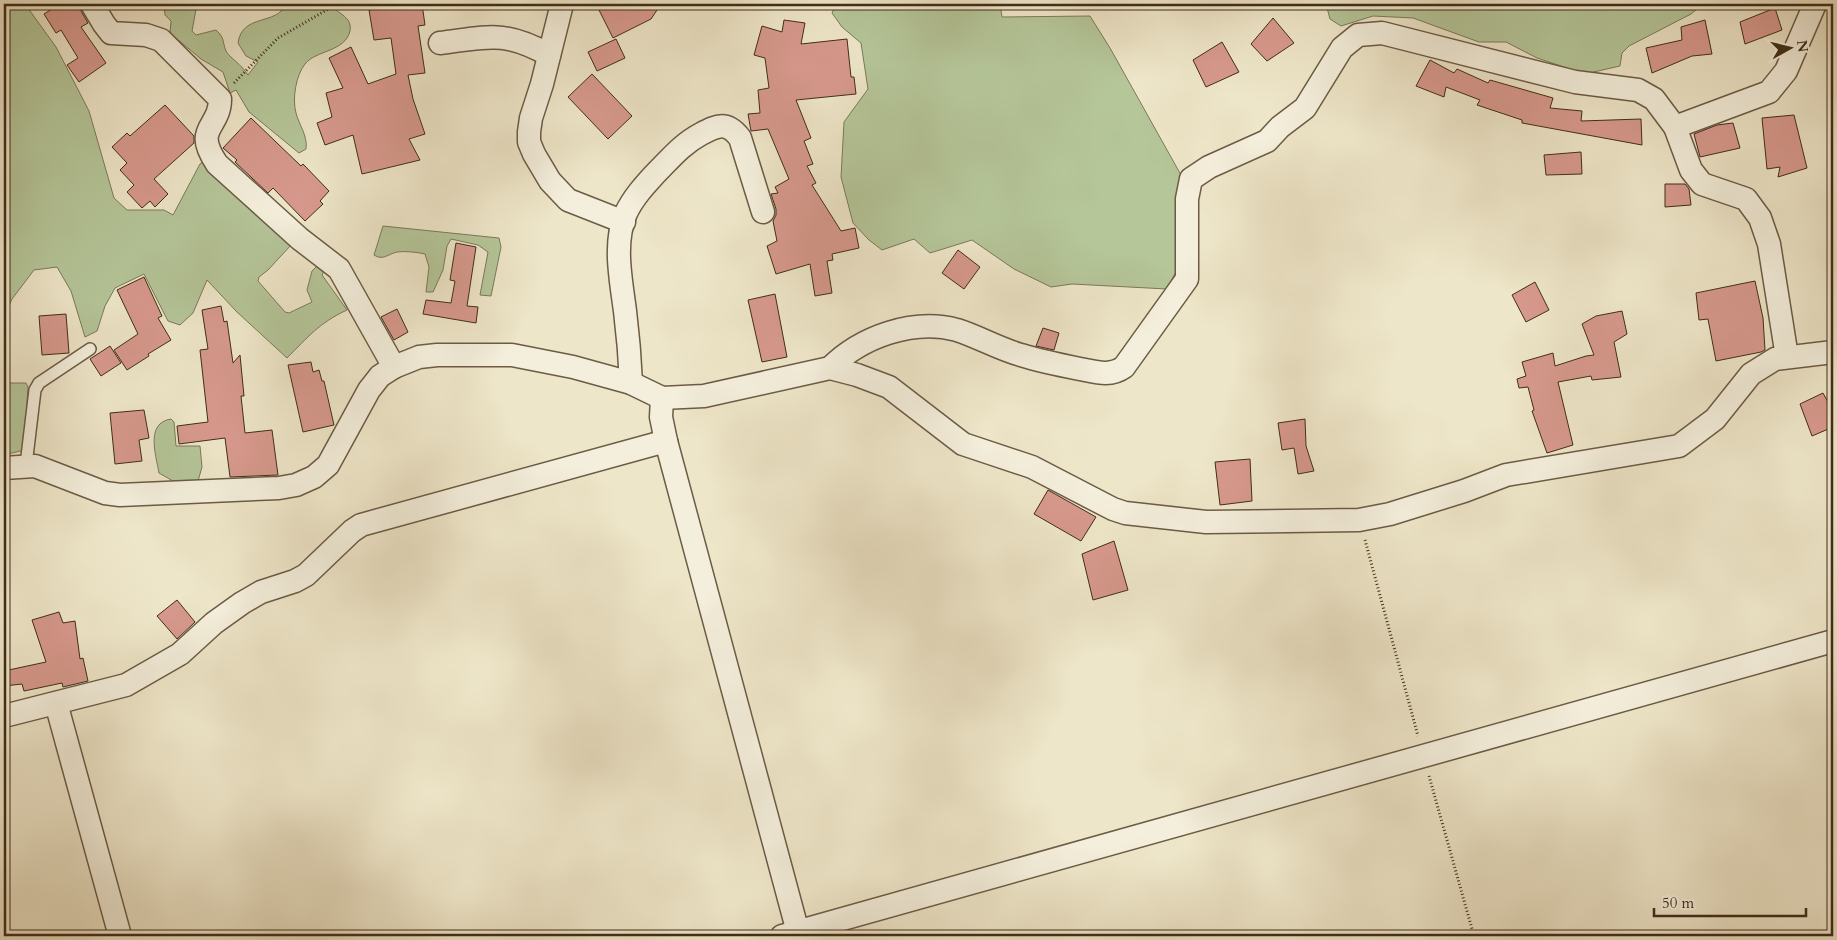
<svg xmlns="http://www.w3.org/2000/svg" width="1837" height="940" viewBox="0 0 1837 940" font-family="Cardo,serif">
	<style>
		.green { fill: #b5c699; stroke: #7a7a59 }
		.building { fill: #d7998d; stroke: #402d19 }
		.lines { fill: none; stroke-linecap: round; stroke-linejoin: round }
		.service-casing { stroke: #6c5b45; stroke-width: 14 }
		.minor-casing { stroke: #6c5b45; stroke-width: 25 }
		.path { stroke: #402d19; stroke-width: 3; stroke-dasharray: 1 2.5; stroke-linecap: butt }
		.service { stroke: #f4efdc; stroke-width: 11 }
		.minor { stroke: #f4efdc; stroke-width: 22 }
	</style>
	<rect width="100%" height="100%" fill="#eee6c9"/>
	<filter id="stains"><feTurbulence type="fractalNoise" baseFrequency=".004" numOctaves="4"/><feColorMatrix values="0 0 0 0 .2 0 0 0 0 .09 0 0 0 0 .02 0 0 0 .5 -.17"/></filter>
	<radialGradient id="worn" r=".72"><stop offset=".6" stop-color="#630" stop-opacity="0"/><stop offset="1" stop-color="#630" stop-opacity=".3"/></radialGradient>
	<!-- green -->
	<g class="green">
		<path d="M4,4H25L56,47L89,111L114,198L127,210H164L173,215L200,164L203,162L292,244L268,270L259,277L258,281L285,312L289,313L312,302L307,290L312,271L319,264L325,269L322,275L347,310C319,323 308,337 287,358L237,312L207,280L193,313L180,325L168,321L144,274L115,288L105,306L97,331L85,337L71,291L57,267L34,270L12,299L4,316Z"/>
		<path d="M164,4H197L192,31L196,35L216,30C225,38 222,41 226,51C229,57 242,65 248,75L258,62L246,56L238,43C242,13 277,26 286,4H335L336,10C344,16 352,20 350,31C345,52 316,50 305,64C296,75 292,99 296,113C299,125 308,136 306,149L299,153L249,112L236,90L230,93L223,72L201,59L170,33L171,21L165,15Z"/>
		<path d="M836,4H1000L1002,17L1090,16L1110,48L1181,175L1184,256L1167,289L1072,284L1051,287L1014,269L972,240L930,253L914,239L882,250L869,240L853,223L841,177L844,122L868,89L861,43L842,27L832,13Z"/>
		<path d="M1326,4H1703L1691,14L1629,46L1622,53L1620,66L1585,74L1537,58L1506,42H1479L1413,18L1373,16L1341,26L1330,19Z"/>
		<path d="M383,226L499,238L501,247L491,296L480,295L488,252L478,245L451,239L447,246L443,270L433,292H426L429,267L425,254C416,252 406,251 397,252C388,254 383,261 374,255Z"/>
		<path d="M4,383H26L28,387L24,450L4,455Z"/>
		<path d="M171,419L174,422L176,446H200L202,467L198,481L184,483L173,481L159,473C156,455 145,423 171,419Z"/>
	</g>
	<!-- building -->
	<g class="building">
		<path d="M60,4H79L81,11L88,23L81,27L106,63L79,82L67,65L78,58L61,30L56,33L44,14Z"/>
		<path d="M412,4H422L425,25L418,26L425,73L408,75L413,99L425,134L409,139L420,160L362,174L353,135L325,145L317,123L332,117L326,93L343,88L329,58L351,47L368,84L396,74L391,38L374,40L369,10Z"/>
		<path d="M596,4H661L651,19L613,38Z"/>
		<path d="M1775,8L1782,30L1745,44L1740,22Z"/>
		<path d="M1273,18L1294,43L1267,61L1251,44Z"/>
		<path d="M784,20L805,23L801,44L847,39L851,77H854L856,94L796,100L811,138L804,141L813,164L807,166L816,183L812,185L841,231L855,228L859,248L832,254L833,260L827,261L832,293L815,296L810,264L776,274L767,246L777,241L773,221L776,215V209L771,194L778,193L775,187L789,179L768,129L751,131L748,114L760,113L758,90L769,88L765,58L754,55L762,26L782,32Z"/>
		<path d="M1705,20L1712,54L1692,56L1652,73L1646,48L1682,40L1681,27Z"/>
		<path d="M616,39L625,58L597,71L588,52Z"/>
		<path d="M1222,42L1239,72L1206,87L1193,60Z"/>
		<path d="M1430,60L1454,73L1457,69L1488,83L1490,80L1553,98L1550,108L1582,111L1581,121L1641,119L1642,145L1522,123V120L1477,105L1480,100L1446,87L1444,97L1416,86Z"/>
		<path d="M592,74L632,116L608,139L568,97Z"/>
		<path d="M165,105L194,136V143L154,179L168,194L155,207L150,201L142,208L127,192L134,185L120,170L127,163L112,147L127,133L130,136Z"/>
		<path d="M1794,115L1807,168L1778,177L1780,167L1767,169L1762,118Z"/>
		<path d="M251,118L301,166L303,164L329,191L320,201L323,204L305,221L273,188L268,193L235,162L237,160L223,148Z"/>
		<path d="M1733,123L1740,148L1700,157L1694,134L1717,125Z"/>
		<path d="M1581,152L1582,174L1546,175L1544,155Z"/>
		<path d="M1665,184H1685L1689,189L1691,205L1665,207Z"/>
		<path d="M456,243L476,247L467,306L478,307L476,323L423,314L426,300L451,303L455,281L450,280Z"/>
		<path d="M958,250L980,267L964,289L942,273Z"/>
		<path d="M144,277L162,316L158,318L171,340L148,354L149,356L127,370L114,350L138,334L117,290Z"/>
		<path d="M1755,281L1763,318L1765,350L1761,352L1716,361L1708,319L1699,320L1696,293Z"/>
		<path d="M1535,282L1549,310L1526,322L1512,295Z"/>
		<path d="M775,294L787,357L762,362L748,300Z"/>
		<path d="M221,306L224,322L227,321L233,363L240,355L244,396H241L245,433L272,430L278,475L230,477L225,438L179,444L177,426L208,422L200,350L208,349L202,310Z"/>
		<path d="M397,309L408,332L394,340L381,317Z"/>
		<path d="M1622,311L1627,334L1614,342L1621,377L1592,380L1591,376L1558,382L1573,445L1547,453L1532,411L1534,410L1528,387L1519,388L1517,379L1526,376L1522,362L1553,353L1555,366L1586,356L1594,355L1582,324L1596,316Z"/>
		<path d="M66,314L69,353L42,355L39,316Z"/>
		<path d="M1043,328L1059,333L1054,350L1036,346Z"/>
		<path d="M110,346L121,363L101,376L90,359Z"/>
		<path d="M311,362L313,372L319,370L322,381H324L334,425L303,432L288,365Z"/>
		<path d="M1823,393L1833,411V427L1812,436L1800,404Z"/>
		<path d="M144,410L149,438L139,440L142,461L115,464L110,413Z"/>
		<path d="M1305,419L1306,446L1314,471L1298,474L1294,448L1282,450L1278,423Z"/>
		<path d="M1250,459L1252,501L1220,505L1215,462Z"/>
		<path d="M1048,490L1096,517L1081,541L1034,514Z"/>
		<path d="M1114,541L1128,590L1093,600L1082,554Z"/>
		<path d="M177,600L195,622L177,639L157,616Z"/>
		<path d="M59,612L63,623L75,621L80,659L83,658L88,681L63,687L62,683L24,691L22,684L4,686V671L46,662L32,620Z"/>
	</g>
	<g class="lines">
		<!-- service casing -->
		<g class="service-casing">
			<path id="service" d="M26,465L35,390L39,383L90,349"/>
		</g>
		<!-- minor casing -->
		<g class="minor-casing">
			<g id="minor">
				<path d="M92,4L104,24L111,33L146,35L161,40L220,99C220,129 192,127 217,164L300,239L339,269L394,367"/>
				<path d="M562,4L542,84L531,118L529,132V142L534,154L550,181L568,200L624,222"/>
				<path d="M440,43C488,37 504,30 549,55"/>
				<path d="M1675,127L1769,92L1786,71L1815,4"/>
				<path d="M830,368C861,337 913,318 957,330C979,337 999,349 1021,355C1040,361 1060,365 1080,369C1096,372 1110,377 1124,367L1187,279V199L1191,179L1209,167L1267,141L1280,127L1305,108L1342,48L1358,35L1382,33L1575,82L1638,90L1654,99L1675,127L1691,170L1702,184L1746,199L1760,218L1769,244L1787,357"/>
				<path d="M631,383C630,359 628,335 625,311C621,280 613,243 626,213C633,198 644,186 655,174C670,159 682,144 701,134C718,125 727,121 740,138L763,212"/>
				<path d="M662,398L661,417L666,441L799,936"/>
				<path d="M4,468L35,466L105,493L120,495L279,488L296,485L314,477L328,465L369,390L380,376L394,367L419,357L437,355H512L573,367L631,383L662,398L704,396L830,368L857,375L889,387L963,444L1032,467L1113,509L1125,513L1206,522L1359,520L1390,514L1464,491L1506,475L1679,446L1715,419L1751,374L1775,359L1833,352"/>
				<path d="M56,703L120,936"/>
				<path d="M4,716L126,685L180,654L214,623L242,603L261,592L295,581L306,575L352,531L361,525L666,441"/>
				<path d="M782,936L1833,641"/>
			</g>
		</g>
		<!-- path -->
		<g class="path">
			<path d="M234,83L278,38L337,4"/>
			<path d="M1365,540L1418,736"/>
			<path d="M1429,776L1474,936"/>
		</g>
		<!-- service -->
		<use href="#service" class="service"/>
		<!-- minor -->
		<use href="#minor" class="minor"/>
	</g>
	<!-- margin -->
	<rect width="1837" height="940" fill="none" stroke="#eee6c9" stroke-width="20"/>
	<rect x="5" y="5" width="1827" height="930" fill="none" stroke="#402d19" stroke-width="2.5"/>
	<rect x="10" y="10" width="1817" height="920" fill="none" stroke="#402d19"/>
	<!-- north arrow -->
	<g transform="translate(1790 48) rotate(82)" stroke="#f4efdc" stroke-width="4" paint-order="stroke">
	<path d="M0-4L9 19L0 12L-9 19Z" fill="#402d19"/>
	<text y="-8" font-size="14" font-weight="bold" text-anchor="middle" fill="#402d19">N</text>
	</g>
	<!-- scale -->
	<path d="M1654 908v8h152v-8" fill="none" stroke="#402d19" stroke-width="2.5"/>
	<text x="1662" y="908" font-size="15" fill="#402d19" stroke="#f4efdc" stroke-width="4" paint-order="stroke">50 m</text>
	<rect width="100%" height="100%" filter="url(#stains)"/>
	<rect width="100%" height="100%" fill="url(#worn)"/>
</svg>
